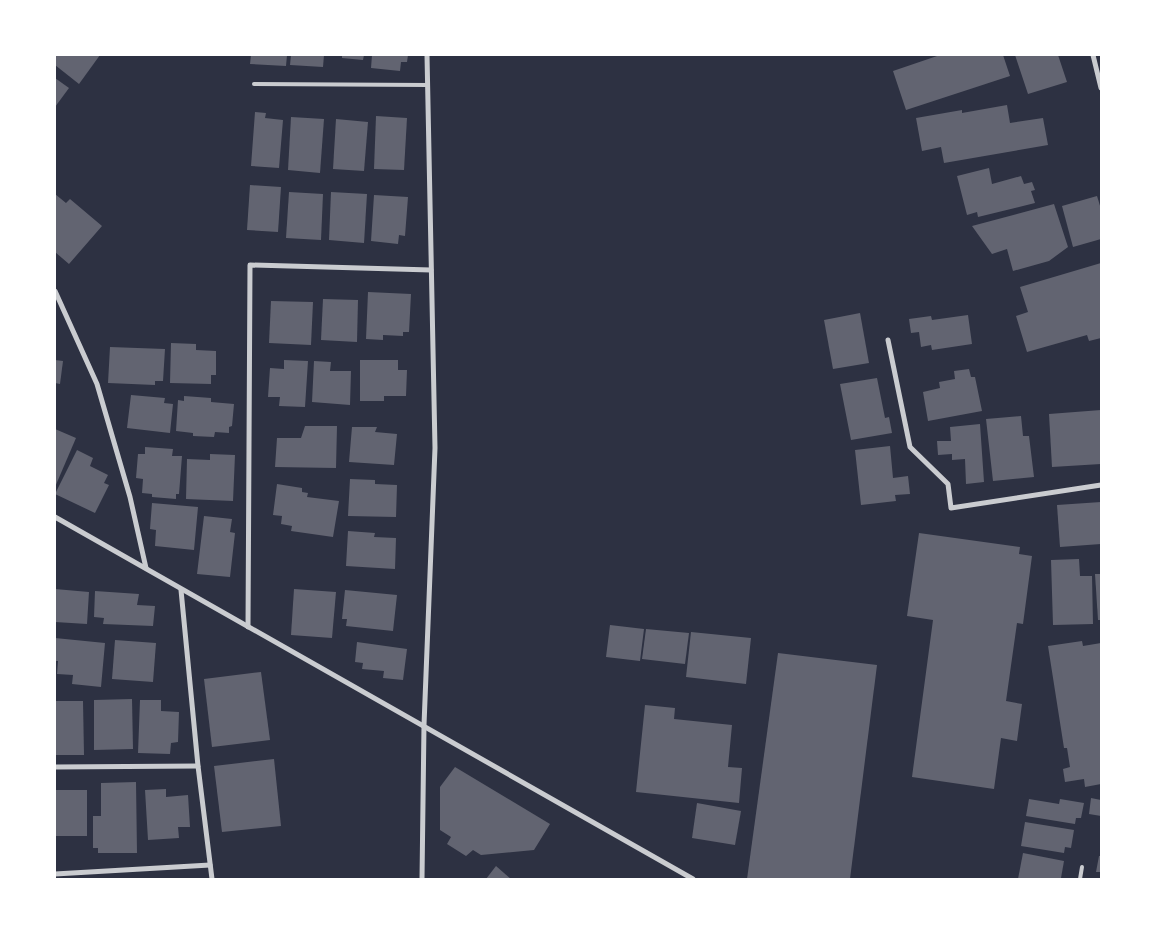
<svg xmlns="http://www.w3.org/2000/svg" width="1156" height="934" viewBox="0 0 1156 934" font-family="'Varela Round',sans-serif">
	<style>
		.building { fill: #626471 }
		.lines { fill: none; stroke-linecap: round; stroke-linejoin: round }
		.service { stroke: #caccd0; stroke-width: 4 }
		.minor { stroke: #caccd0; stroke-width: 5 }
	</style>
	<rect width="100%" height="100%" fill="#2d3142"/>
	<!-- building -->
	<g class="building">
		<path d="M55,55H100L79,84L55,65Z"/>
		<path d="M251,55H287L286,66L250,64Z"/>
		<path d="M291,55H324L323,67L290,65Z"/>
		<path d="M342,55H364L363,60L342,58Z"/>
		<path d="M372,55H408L407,62H401L400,71L371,68Z"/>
		<path d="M940,55H1003L1010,76L906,110L893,71Z"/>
		<path d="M1015,55H1058L1067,82L1028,94Z"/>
		<path d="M55,78L69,88L55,107Z"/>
		<path d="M1007,105L1010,123L1043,118L1048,145L944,163L941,147L922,151L916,118L962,110V113Z"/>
		<path d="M255,112L266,113L265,118L283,120L279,168L251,166Z"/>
		<path d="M376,116L407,118L404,170L374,169Z"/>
		<path d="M291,117L324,119L320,173L288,170Z"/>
		<path d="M336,119L368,122L364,171L333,169Z"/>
		<path d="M989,168L992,184L1021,176L1024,184L1032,182L1035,190L1031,191L1035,203L978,217L977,212L967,215L957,176Z"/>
		<path d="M250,185L281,187L278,232L247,230Z"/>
		<path d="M289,192L323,194L321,240L286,238Z"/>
		<path d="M331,192L367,194L364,243L329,240Z"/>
		<path d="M55,194L66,203L70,199L102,226L69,264L55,252Z"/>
		<path d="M374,195L408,197L405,236L399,235L398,244L371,241Z"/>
		<path d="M1097,196L1101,209V239L1073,247L1062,206Z"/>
		<path d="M1054,204L1068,247L1049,261L1013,271L1007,249L992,254L972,226Z"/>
		<path d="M1101,263V338L1089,341L1087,335L1027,352L1016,316L1028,312L1020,287Z"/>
		<path d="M368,292L411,294L409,332H403V336L383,335V340L366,339Z"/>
		<path d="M323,299L358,300L357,342L321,340Z"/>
		<path d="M271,301L313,302L311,345L269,343Z"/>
		<path d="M860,313L869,363L833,369L824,320Z"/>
		<path d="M968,315L972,344L932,350L931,345L921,347L919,332L911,333L909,319L931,316L932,320Z"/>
		<path d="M171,343L196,344V350L216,351V375H211V384L170,383Z"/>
		<path d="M110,347L165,349L163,381H155V385L108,383Z"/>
		<path d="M55,360L63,361L60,384L55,383Z"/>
		<path d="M284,360L308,361L305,407L279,406L280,397H268L270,368L284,369Z"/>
		<path d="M360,360H398V370H407L406,396H384V401H360Z"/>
		<path d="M314,361L331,362L330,371H351L350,405L312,402Z"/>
		<path d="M969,369L971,377H975L982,411L928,421L923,392L940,388L939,382L955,379L954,371Z"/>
		<path d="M877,378L885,418L889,417L892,433L851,440L840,384Z"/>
		<path d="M131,395L165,398L164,403L173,404L170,433L127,428Z"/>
		<path d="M184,396L211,398V402L234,404L232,426L229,427V433L215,432L214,437L193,436V433L176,431L178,400L184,401Z"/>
		<path d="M1101,410V464L1052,467L1049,414Z"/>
		<path d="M1021,416L1023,436H1029L1034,477L993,481L986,419Z"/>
		<path d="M980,424L984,482L966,484L965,459L952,460V454L938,455L937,441H951L950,427Z"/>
		<path d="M305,426H337L336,468L275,467L277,438H301Z"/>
		<path d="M352,427H377L375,432L397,434L394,465L349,462Z"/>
		<path d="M55,429L76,438L55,487Z"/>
		<path d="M890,446L893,478L908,476L910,494L895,495L896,501L861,505L855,450Z"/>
		<path d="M145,447L173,449L172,456H182L179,494H176V499L152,497V494L142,493L143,479L136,478L138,454H145Z"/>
		<path d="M77,450L93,458L90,466L108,475L104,483L109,485L95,513L55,494Z"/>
		<path d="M210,454L235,455L233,501L186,499L187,459L210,460Z"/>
		<path d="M350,479L375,480V484L397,485L396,517L348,516Z"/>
		<path d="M277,484L302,488V492L308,493L307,497L339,501L333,537L291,531L292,526L281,524L282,516L273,515Z"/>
		<path d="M1101,502V544L1060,547L1057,505Z"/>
		<path d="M152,503L198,507L194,550L155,546L156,530L150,529Z"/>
		<path d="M204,516L232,519L230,532L235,533L230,577L197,574Z"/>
		<path d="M348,531L375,533L374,537L396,538L395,569L346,566Z"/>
		<path d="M919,533L1020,547L1019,554L1032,556L1023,624L1017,623L1006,701L1022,704L1017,741L1001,738L994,789L912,777L933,620L907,616Z"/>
		<path d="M1079,559L1080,576H1092L1093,624L1053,625L1051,560Z"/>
		<path d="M1095,574H1101V620H1098Z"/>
		<path d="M55,589L89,592L87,624L55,622Z"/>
		<path d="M294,589L336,592L332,638L291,635Z"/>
		<path d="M345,590L397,595L393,631L346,626L347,619H342Z"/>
		<path d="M95,591L139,594L137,605L155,606L153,626L103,624L104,618L94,617Z"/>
		<path d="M610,625L644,629L640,661L606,657Z"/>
		<path d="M646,629L689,633L685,664L642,659Z"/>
		<path d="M691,632L751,638L746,684L686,677Z"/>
		<path d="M55,638L105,643L101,687L72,684L73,675L57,674L58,661H55Z"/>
		<path d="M115,640L156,643L153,682L112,679Z"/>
		<path d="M1082,641L1083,646L1101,643V784L1085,787L1084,779L1065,782L1063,769L1070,767L1067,748H1064L1048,646Z"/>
		<path d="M357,642L407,649L403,680L383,678L384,671L362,669L363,663L355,662Z"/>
		<path d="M778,653L877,665L850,879H747Z"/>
		<path d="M261,672L270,740L212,747L204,679Z"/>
		<path d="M132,699L133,749L94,750V700Z"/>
		<path d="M140,700H161V711L179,712L178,742L171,743L170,754L138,753Z"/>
		<path d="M55,701H83L84,755H55Z"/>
		<path d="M645,705L675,708L674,719L732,725L728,767L742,768L739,803L636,792Z"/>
		<path d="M274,759L281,826L222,832L214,766Z"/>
		<path d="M455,767L550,824L534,850L481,855L473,850L466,856L447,844L451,837L440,830V787Z"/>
		<path d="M136,782L137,853H98V848H93V816H101V783Z"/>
		<path d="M166,789V797L188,795L190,827H178L179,838L148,840L145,790Z"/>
		<rect x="55" y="790" width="32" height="46"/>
		<path d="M1091,798L1101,800V816L1089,814Z"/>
		<path d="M1029,799L1059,804L1060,799L1084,803L1081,818H1076L1075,824L1026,816Z"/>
		<path d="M697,803L741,811L735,845L692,838Z"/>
		<path d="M1025,822L1074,830L1071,848L1065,847L1064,853L1021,846Z"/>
		<path d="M1023,853L1064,861L1061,878L1018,879Z"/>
		<path d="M1099,856H1101V872H1096Z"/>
		<path d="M496,866L511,879H486Z"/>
	</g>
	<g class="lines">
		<!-- service -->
		<g class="service">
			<path d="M254,84L428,85"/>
			<path d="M1080,879L1082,867"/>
		</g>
		<!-- minor -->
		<g class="minor">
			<path d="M1093,55L1101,88"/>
			<path d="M55,291L97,384L130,497L146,568"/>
			<path d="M888,340L910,447L948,484L951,508L1101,485"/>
			<path d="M55,517L693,879"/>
			<path d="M181,590L198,766L212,879"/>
			<path d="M248,627L250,265L431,270"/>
			<path d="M55,767L198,766"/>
			<path d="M55,874L210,865"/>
			<path d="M422,879L424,725L435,448L427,55"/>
		</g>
	</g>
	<!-- border -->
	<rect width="1156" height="934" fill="none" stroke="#ffffff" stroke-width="112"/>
</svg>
